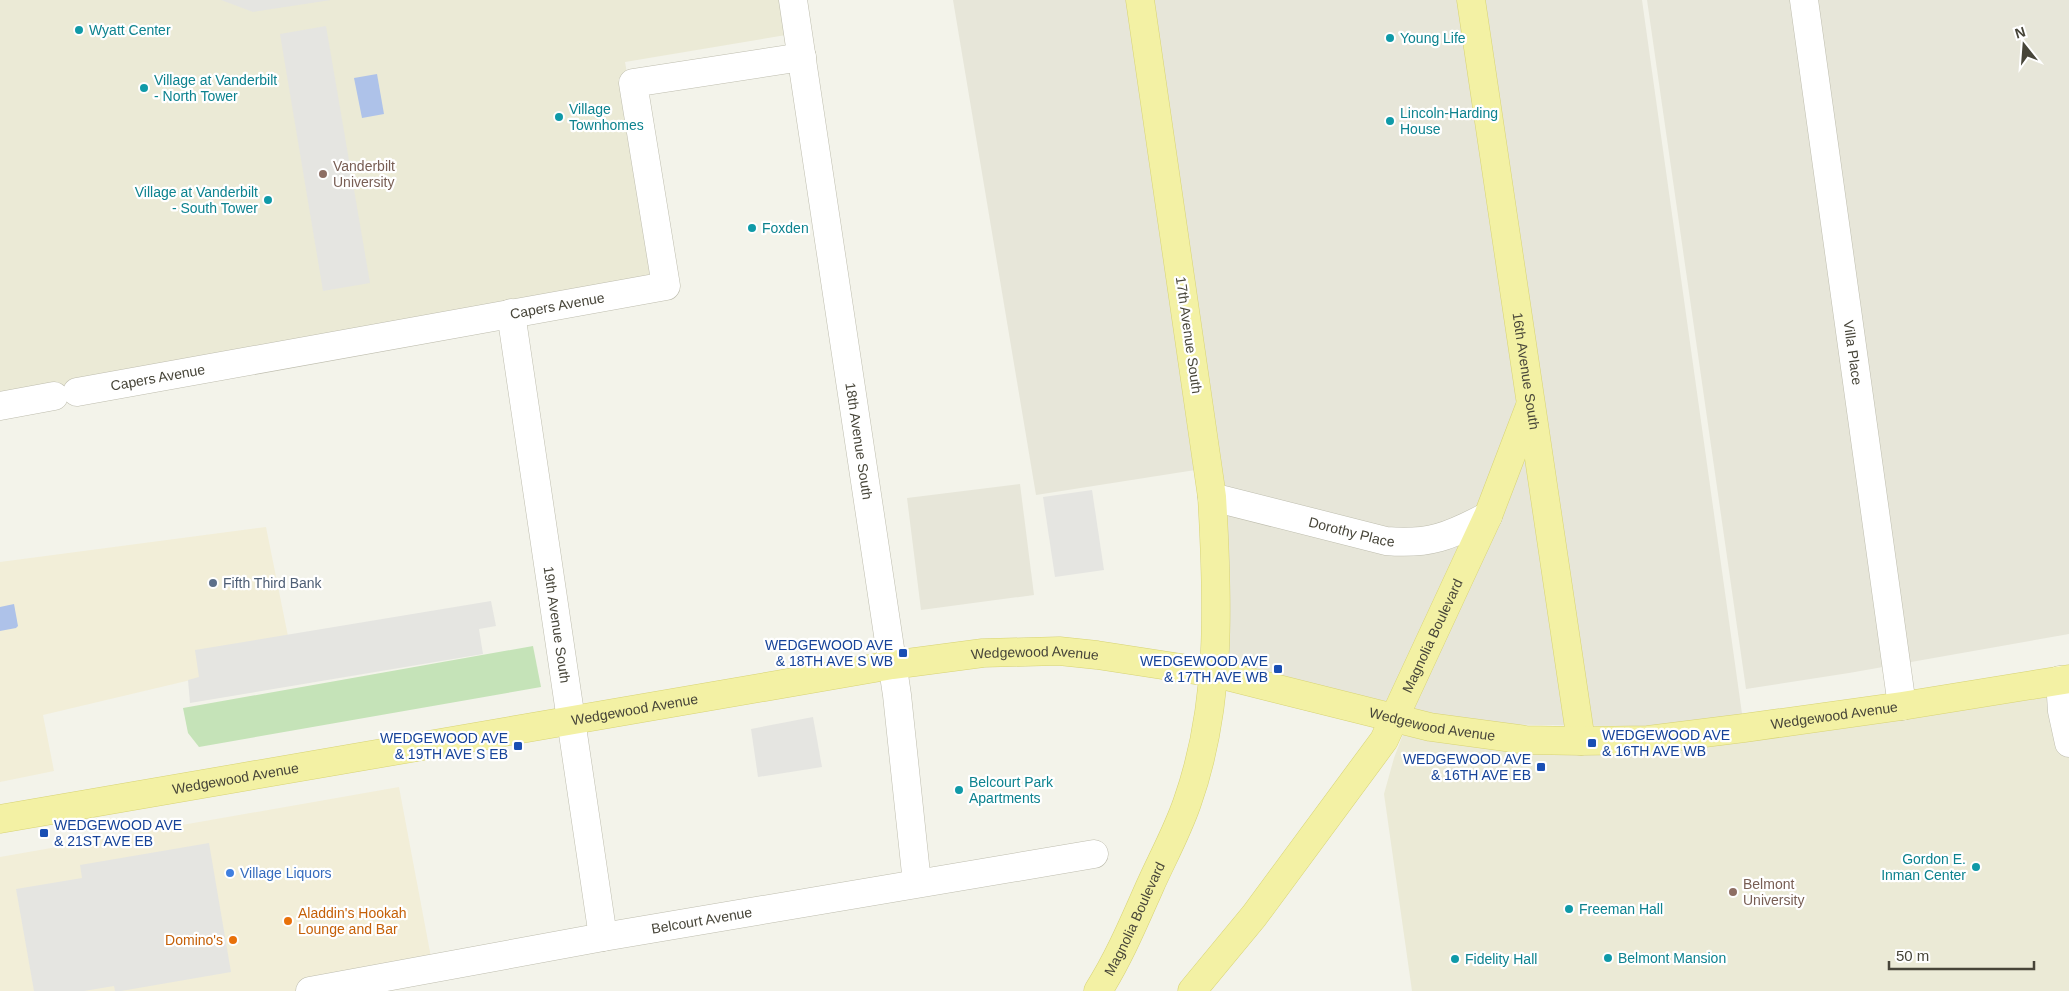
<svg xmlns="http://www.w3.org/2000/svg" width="2069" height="991" viewBox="0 0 2069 991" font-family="Helvetica,sans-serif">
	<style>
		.residential { fill: #e7e6d9 }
		.commercial { fill: #f2eed8 }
		.education { fill: #ebead6 }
		.green { fill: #c5e3b8 }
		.parking { fill: #e5e5e1 }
		.water { fill: #aec2e9 }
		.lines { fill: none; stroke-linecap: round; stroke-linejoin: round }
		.minor-casing { stroke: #bebdae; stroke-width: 29 }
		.major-casing { stroke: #d7d375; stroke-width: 29 }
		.minor { stroke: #fff; stroke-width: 28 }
		.major { stroke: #f3f1a4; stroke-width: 28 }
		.culture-dot { fill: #0f9aa8; stroke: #fff; stroke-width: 2 }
		.education-dot { fill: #8d6e63; stroke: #fff; stroke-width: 2 }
		.service-dot { fill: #5c6f8a; stroke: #fff; stroke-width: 2 }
		.transit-dot { fill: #1a4fb4; stroke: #fff; stroke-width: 2 }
		.shop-dot { fill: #3f7fe0; stroke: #fff; stroke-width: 2 }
		.food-dot { fill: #e8710a; stroke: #fff; stroke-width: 2 }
		.labels { text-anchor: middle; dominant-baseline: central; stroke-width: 4.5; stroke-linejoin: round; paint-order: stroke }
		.culture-label { font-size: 14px; fill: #0d838f; stroke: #fff; text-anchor: start }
		.education-label { font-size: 14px; fill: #785e54; stroke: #fff; text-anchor: start }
		.street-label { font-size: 14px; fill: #474539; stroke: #fff }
		.service-label { font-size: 14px; fill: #4e5e75; stroke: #fff; text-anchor: start }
		.transit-label { font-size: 14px; fill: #164399; stroke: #fff; text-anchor: end }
		.shop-label { font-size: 14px; fill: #366cbe; stroke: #fff; text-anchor: start }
		.food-label { font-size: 14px; fill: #c56008; stroke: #fff; text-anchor: start }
	</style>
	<rect width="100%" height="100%" fill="#f3f3ea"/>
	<!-- residential -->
	<g class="residential">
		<path d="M953,0H1642L1744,728L1465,724L1214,673L1208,468L1036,495Z"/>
		<path d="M1647,0H2069V634L1849,673L1746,689Z"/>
		<path d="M1020,484L1034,595L921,610L907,498Z"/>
	</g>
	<!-- commercial -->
	<g class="commercial">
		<path d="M266,527L292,656L43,715L54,771L0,782V562Z"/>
		<path d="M399,787L433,968L310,991H0V857Z"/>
	</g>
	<!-- education -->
	<g class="education">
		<path d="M0,0H793L798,33L625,62L666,286L0,406Z"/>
		<path d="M2069,679V991H1412L1384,794L1394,758L1408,721L1648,740Z"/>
	</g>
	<!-- green -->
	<path class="green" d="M533,646L541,687L199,747L188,733L183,708Z"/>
	<!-- parking -->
	<g class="parking">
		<path d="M221,0H331L253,12Z"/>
		<path d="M326,26L370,283L323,291L280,34Z"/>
		<path d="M1092,490L1104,570L1055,577L1043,497Z"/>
		<path d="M491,601L496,626L479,629L483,654L190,703L188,680L199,677L195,650Z"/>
		<path d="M813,717L822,767L758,777L751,729Z"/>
		<path d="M209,843L231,972L121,991H115L114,986L84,991H34L16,889L82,878L80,865Z"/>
	</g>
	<!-- water -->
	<g class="water">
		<path d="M377,74L384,114L362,118L354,78Z"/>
		<path d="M14,604L18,626L16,628L0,631V607Z"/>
	</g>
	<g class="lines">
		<!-- minor casing -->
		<g class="minor-casing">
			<g id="minor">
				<path id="s1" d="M793,0L897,695L917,883"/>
				<path id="s2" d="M1804,0L1902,706"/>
				<path id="s3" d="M511,313L603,937"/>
				<path id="s4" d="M77,392L666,286L633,83L802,57"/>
				<path d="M0,406L54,396"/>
				<path id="s5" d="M1212,497L1386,541C1429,545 1450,536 1488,516"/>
				<path d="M2060,680L2062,711L2069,743"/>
				<path id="s6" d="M310,991L603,937L1094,854"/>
			</g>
		</g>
		<!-- major casing -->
		<g class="major-casing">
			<g id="major">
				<path id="s7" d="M1471,0L1581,741"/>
				<path id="s8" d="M0,819L892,665L983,653L1059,651L1097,655L1214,673L1430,727L1526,740L1581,741L1648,740L1744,728L1902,706L2069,679"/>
				<path id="s9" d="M1098,991C1119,958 1134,922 1150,886C1162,859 1177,832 1187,803C1222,705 1218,600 1212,497L1140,0"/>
				<path id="s10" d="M1192,991L1254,916L1384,740L1488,516L1530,406"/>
			</g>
		</g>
		<!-- minor -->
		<use href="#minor" class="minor"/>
		<!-- major -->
		<use href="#major" class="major"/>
	</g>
	<!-- markers -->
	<g class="culture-dot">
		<circle cx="79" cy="30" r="5"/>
		<circle cx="1390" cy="38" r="5"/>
		<circle cx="144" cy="88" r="5"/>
		<circle cx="559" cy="117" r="5"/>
		<circle cx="1390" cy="121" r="5"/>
		<circle cx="268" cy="200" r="5"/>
		<circle cx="752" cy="228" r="5"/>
		<circle cx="959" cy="790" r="5"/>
		<circle cx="1976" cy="867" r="5"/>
		<circle cx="1569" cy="909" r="5"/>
		<circle cx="1608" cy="958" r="5"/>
		<circle cx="1455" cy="959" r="5"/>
	</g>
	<g class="education-dot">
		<circle cx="323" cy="174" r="5"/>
		<circle cx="1733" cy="892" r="5"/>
	</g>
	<circle class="service-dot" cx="213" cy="583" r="5"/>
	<g class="transit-dot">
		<rect x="898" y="648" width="10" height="10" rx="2.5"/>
		<rect x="1273" y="664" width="10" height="10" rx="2.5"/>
		<rect x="1587" y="738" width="10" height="10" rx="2.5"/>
		<rect x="513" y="741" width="10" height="10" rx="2.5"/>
		<rect x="1536" y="762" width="10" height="10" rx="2.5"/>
		<rect x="39" y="828" width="10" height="10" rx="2.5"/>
	</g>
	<circle class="shop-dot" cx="230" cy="873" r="5"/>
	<g class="food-dot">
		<circle cx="288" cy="921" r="5"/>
		<circle cx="233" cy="940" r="5"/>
	</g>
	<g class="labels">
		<!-- culture labels -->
		<g class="culture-label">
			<text x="89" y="30">Wyatt Center</text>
			<text x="1400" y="38">Young Life</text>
			<text x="154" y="80">Village at Vanderbilt<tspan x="154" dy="16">- North Tower</tspan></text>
			<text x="569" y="109">Village<tspan x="569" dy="16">Townhomes</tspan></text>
			<text x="1400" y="113">Lincoln-Harding<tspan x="1400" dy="16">House</tspan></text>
			<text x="258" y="192" text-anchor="end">Village at Vanderbilt<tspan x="258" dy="16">- South Tower</tspan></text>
			<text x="762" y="228">Foxden</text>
			<text x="969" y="782">Belcourt Park<tspan x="969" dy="16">Apartments</tspan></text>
			<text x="1966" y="859" text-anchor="end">Gordon E.<tspan x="1966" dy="16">Inman Center</tspan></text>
			<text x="1579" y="909">Freeman Hall</text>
			<text x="1618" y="958">Belmont Mansion</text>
			<text x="1465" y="959">Fidelity Hall</text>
		</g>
		<!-- education labels -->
		<g class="education-label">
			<text x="333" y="166">Vanderbilt<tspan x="333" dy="16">University</tspan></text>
			<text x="1743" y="884">Belmont<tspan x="1743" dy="16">University</tspan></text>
		</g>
		<!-- street labels -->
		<g class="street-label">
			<text stroke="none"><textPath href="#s4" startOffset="488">Capers Avenue</textPath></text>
			<text transform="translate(1189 335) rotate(82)">17th Avenue South</text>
			<text stroke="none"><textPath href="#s2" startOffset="356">Villa Place</textPath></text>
			<text stroke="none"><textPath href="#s7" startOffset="375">16th Avenue South</textPath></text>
			<text stroke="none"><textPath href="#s4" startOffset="82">Capers Avenue</textPath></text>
			<text stroke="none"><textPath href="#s1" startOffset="446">18th Avenue South</textPath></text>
			<text stroke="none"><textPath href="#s5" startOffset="144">Dorothy Place</textPath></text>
			<text stroke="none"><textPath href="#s3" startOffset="315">19th Avenue South</textPath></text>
			<text stroke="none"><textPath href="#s10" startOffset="431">Magnolia Boulevard</textPath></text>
			<text stroke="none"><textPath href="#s8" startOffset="1049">Wedgewood Avenue</textPath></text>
			<text stroke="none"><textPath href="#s8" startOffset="644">Wedgewood Avenue</textPath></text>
			<text stroke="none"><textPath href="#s8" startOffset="1859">Wedgewood Avenue</textPath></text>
			<text stroke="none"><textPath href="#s8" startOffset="1454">Wedgewood Avenue</textPath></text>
			<text stroke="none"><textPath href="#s8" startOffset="239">Wedgewood Avenue</textPath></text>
			<text stroke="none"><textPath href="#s9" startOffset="81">Magnolia Boulevard</textPath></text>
			<text stroke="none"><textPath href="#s6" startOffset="398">Belcourt Avenue</textPath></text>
		</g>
		<!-- service labels -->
		<g class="service-label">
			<text x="223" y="583">Fifth Third Bank</text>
		</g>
		<!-- transit labels -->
		<g class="transit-label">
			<text x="893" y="645">WEDGEWOOD AVE<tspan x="893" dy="16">&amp; 18TH AVE S WB</tspan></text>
			<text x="1268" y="661">WEDGEWOOD AVE<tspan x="1268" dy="16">&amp; 17TH AVE WB</tspan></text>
			<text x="1602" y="735" text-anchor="start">WEDGEWOOD AVE<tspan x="1602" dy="16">&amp; 16TH AVE WB</tspan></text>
			<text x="508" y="738">WEDGEWOOD AVE<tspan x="508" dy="16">&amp; 19TH AVE S EB</tspan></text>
			<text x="1531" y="759">WEDGEWOOD AVE<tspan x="1531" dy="16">&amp; 16TH AVE EB</tspan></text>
			<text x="54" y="825" text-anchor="start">WEDGEWOOD AVE<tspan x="54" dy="16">&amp; 21ST AVE EB</tspan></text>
		</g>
		<!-- shop labels -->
		<g class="shop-label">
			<text x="240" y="873">Village Liquors</text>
		</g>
		<!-- food labels -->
		<g class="food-label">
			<text x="298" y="913">Aladdin's Hookah<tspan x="298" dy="16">Lounge and Bar</tspan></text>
			<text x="223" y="940" text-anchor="end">Domino's</text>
		</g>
	</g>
	<!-- north arrow -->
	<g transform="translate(2024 45) rotate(343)" stroke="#ffffff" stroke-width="4" paint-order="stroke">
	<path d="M0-4L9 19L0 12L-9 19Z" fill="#474539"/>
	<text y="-8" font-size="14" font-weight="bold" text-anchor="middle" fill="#474539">N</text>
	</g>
	<!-- scale -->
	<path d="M1889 961v8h145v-8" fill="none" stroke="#474539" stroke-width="2.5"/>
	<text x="1896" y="961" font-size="15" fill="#474539" stroke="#ffffff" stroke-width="4" paint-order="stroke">50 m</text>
</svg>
